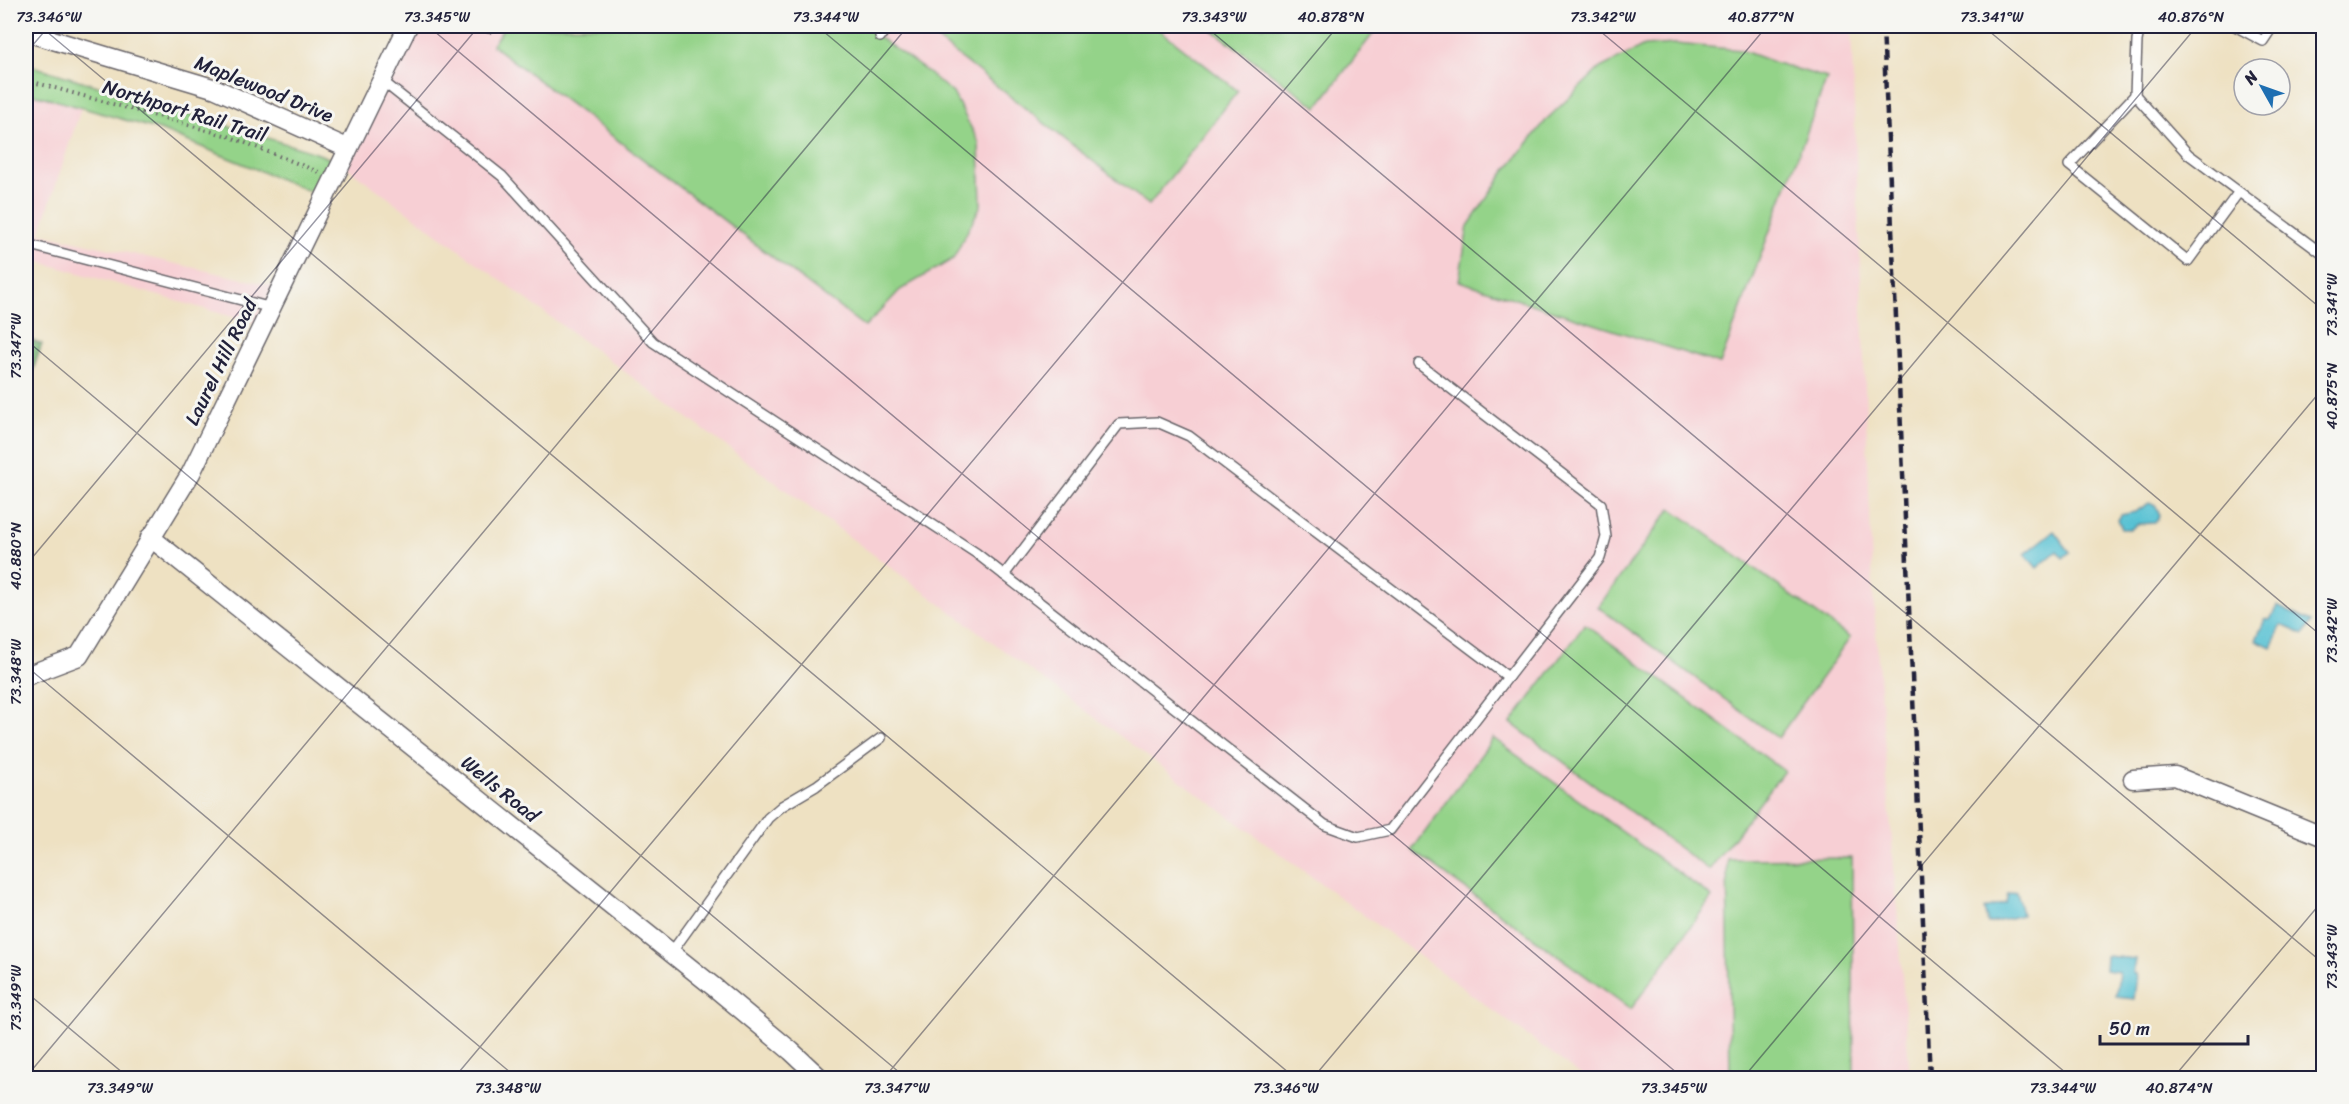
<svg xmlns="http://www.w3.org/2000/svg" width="2349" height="1104" viewBox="0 0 2349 1104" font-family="Sriracha,sans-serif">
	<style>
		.built { fill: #f7cfd4 }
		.green { fill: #94d389; stroke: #5b7a62; stroke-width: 1.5 }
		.forest { fill: #77b575; stroke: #4c6c58; stroke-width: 1.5 }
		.water { fill: #57c1d3; stroke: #3c7287; stroke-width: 1.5 }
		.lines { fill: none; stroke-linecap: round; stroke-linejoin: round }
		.lane-casing { stroke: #69656a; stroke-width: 12 }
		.street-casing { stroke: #69656a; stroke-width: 21 }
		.path { stroke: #69656a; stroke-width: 4; stroke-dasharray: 1.5 4.5; stroke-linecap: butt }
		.lane { stroke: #fff; stroke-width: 9 }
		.street { stroke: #fff; stroke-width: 18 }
		.rail { stroke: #22223b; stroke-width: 4.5; stroke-dasharray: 9 4.5; stroke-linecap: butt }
		.ticks { fill: none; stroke: #22223b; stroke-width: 1.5; stroke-opacity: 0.45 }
		.labels { text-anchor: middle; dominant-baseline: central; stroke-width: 6; stroke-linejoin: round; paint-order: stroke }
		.street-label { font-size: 20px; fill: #22223b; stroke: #f6f6f2 }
		.neatline { fill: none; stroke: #22223b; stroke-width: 2 }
		.ticks-label { font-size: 15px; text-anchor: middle; fill: #22223b }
	</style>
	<rect width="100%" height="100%" fill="#f6f6f2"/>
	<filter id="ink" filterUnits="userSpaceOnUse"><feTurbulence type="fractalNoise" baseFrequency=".0167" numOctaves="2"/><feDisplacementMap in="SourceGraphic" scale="12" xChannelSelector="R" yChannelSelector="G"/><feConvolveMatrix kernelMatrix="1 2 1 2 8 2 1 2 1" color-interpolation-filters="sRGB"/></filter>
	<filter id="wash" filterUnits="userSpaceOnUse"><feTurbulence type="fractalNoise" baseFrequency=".008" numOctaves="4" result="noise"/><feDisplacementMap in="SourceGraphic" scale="24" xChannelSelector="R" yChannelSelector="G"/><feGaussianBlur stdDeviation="1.35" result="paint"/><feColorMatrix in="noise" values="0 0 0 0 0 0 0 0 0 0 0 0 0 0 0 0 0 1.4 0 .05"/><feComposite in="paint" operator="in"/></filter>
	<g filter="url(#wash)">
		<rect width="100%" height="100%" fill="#eee1c2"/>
		<!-- built -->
		<g class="built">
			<path d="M416,26H1851L1873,593L1910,1078H1585L341,163Z"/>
			<path d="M26,92L81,108L40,233L274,286L254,323L26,258Z"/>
		</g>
		<!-- green -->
		<g class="green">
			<path d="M505,26H863L922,68L953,93L979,143L981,205L953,259L900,290L865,327L492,45Z"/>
			<path d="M920,26H1155L1238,91L1149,205Z"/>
			<path d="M1207,26H1379L1317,107Z"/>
			<path d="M1676,44L1741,50L1776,63L1827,78L1720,364L1459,281L1468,226L1503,174L1548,118L1600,68L1644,46Z"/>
			<path d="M26,64L316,153L341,163L324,197L160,130L26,92Z"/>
			<path d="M1671,508L1850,638L1778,738L1598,607Z"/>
			<path d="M1585,624L1784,771L1709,870L1511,723Z"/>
			<path d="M1493,738L1712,897L1631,1009L1412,850Z"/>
			<path d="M1852,858L1854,1078H1730L1727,859Z"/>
		</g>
		<!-- forest -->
		<path class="forest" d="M26,339L42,344L26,390Z"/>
		<!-- water -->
		<g class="water">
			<path d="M2149,503C2159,506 2162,515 2155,523L2138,524L2131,529H2122L2118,520L2121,515L2135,512Z"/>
			<path d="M2054,531L2070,552L2063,558L2057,551L2037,568L2025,554Z"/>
			<path d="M2277,606L2311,622L2304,635L2282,625L2271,647L2256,640L2265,619L2270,620Z"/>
			<path d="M2017,892L2022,915L1988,924L1984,909L2006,903L2008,894Z"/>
			<path d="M2106,956L2135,959L2133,973L2137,974L2134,999L2116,997L2119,972L2105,970Z"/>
		</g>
	</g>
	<g filter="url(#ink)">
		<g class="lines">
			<!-- lane casing -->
			<g class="lane-casing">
				<g id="lane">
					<path d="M485,26L489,28"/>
					<path d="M2235,26L2263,41L2273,26"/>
					<path d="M880,37L888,26"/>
					<path d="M381,80L502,176L653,342L976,553L1325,825L1358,837L1390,830L1600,558L1606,537L1601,504L1419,364"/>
					<path d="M2135,95L2137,41L2140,26"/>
					<path d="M2238,193L2188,261L2069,165L2135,95L2188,154L2324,255"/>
					<path d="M26,244L272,308"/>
					<path d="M1004,575L1119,424L1157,422L1189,436L1508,677"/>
					<path d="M671,953L768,818L782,806L816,786L881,738"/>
				</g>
			</g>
			<!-- street casing -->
			<g class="street-casing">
				<g id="street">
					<path d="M26,32L216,89L347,148"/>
					<path d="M150,537L714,987L791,1051L820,1078"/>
					<path d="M26,676L79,656L191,473L408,26"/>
					<path d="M2133,779L2175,776L2324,837"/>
				</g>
			</g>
			<!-- path -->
			<path class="path" d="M26,80L228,136L319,172"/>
			<!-- lane -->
			<use href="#lane" class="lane"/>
			<!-- street -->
			<use href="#street" class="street"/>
			<!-- rail -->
			<path class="rail" d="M1883,26L1930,1078"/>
		</g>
	</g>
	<!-- ticks -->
	<path class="ticks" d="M40,26L1295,1078M428,26L1683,1078M817,26L2072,1078M1205,26L2324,964M1594,26L2324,638M1983,26L2324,311M26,53L49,26M26,340L906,1078M26,565L479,26M26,666L517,1078M26,992L129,1078M26,1077L908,26M454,1078L1338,26M884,1078L1767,26M1313,1078L2197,26M1743,1078L2324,387M2173,1078L2324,899"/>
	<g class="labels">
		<!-- street labels -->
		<g class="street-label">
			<text transform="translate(264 89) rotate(22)">Maplewood Drive</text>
			<text transform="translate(185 111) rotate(17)">Northport Rail Trail</text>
			<text transform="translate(221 362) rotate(-64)">Laurel Hill Road</text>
			<text transform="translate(500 789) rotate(39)">Wells Road</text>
		</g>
	</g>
	<!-- margin -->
	<rect width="2349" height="1104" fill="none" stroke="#f6f6f2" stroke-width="66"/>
	<!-- north arrow -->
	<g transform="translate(2262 87) rotate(310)"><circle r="28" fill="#f6f6f2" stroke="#a1a1a9" stroke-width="1.5"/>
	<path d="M0-4.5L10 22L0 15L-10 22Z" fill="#1f6fb2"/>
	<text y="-9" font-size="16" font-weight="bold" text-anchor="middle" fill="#22223b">N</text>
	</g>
	<!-- scale -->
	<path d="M2100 1035v9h148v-9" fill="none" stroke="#22223b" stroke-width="3"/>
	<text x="2109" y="1035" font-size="18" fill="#22223b" stroke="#f6f6f2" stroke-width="4.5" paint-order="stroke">50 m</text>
	<rect x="33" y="33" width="2283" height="1038" class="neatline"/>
	<g class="ticks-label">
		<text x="49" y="22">73.346°W</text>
		<text x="437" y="22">73.345°W</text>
		<text x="826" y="22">73.344°W</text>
		<text x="1214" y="22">73.343°W</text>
		<text x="1331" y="22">40.878°N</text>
		<text x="1603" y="22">73.342°W</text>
		<text x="1761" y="22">40.877°N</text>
		<text x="1992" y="22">73.341°W</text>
		<text x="2191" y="22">40.876°N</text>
		<text transform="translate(2332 305) rotate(-90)" y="5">73.341°W</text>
		<text transform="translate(16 346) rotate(-90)" y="5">73.347°W</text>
		<text transform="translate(2332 396) rotate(-90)" y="5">40.875°N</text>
		<text transform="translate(16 556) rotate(-90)" y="5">40.880°N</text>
		<text transform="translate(2332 631) rotate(-90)" y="5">73.342°W</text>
		<text transform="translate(16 672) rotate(-90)" y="5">73.348°W</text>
		<text transform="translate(2332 957) rotate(-90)" y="5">73.343°W</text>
		<text transform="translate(16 998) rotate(-90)" y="5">73.349°W</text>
		<text x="120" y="1093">73.349°W</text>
		<text x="508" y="1093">73.348°W</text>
		<text x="897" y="1093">73.347°W</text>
		<text x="1286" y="1093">73.346°W</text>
		<text x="1674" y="1093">73.345°W</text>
		<text x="2063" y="1093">73.344°W</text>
		<text x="2179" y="1093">40.874°N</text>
	</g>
</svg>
